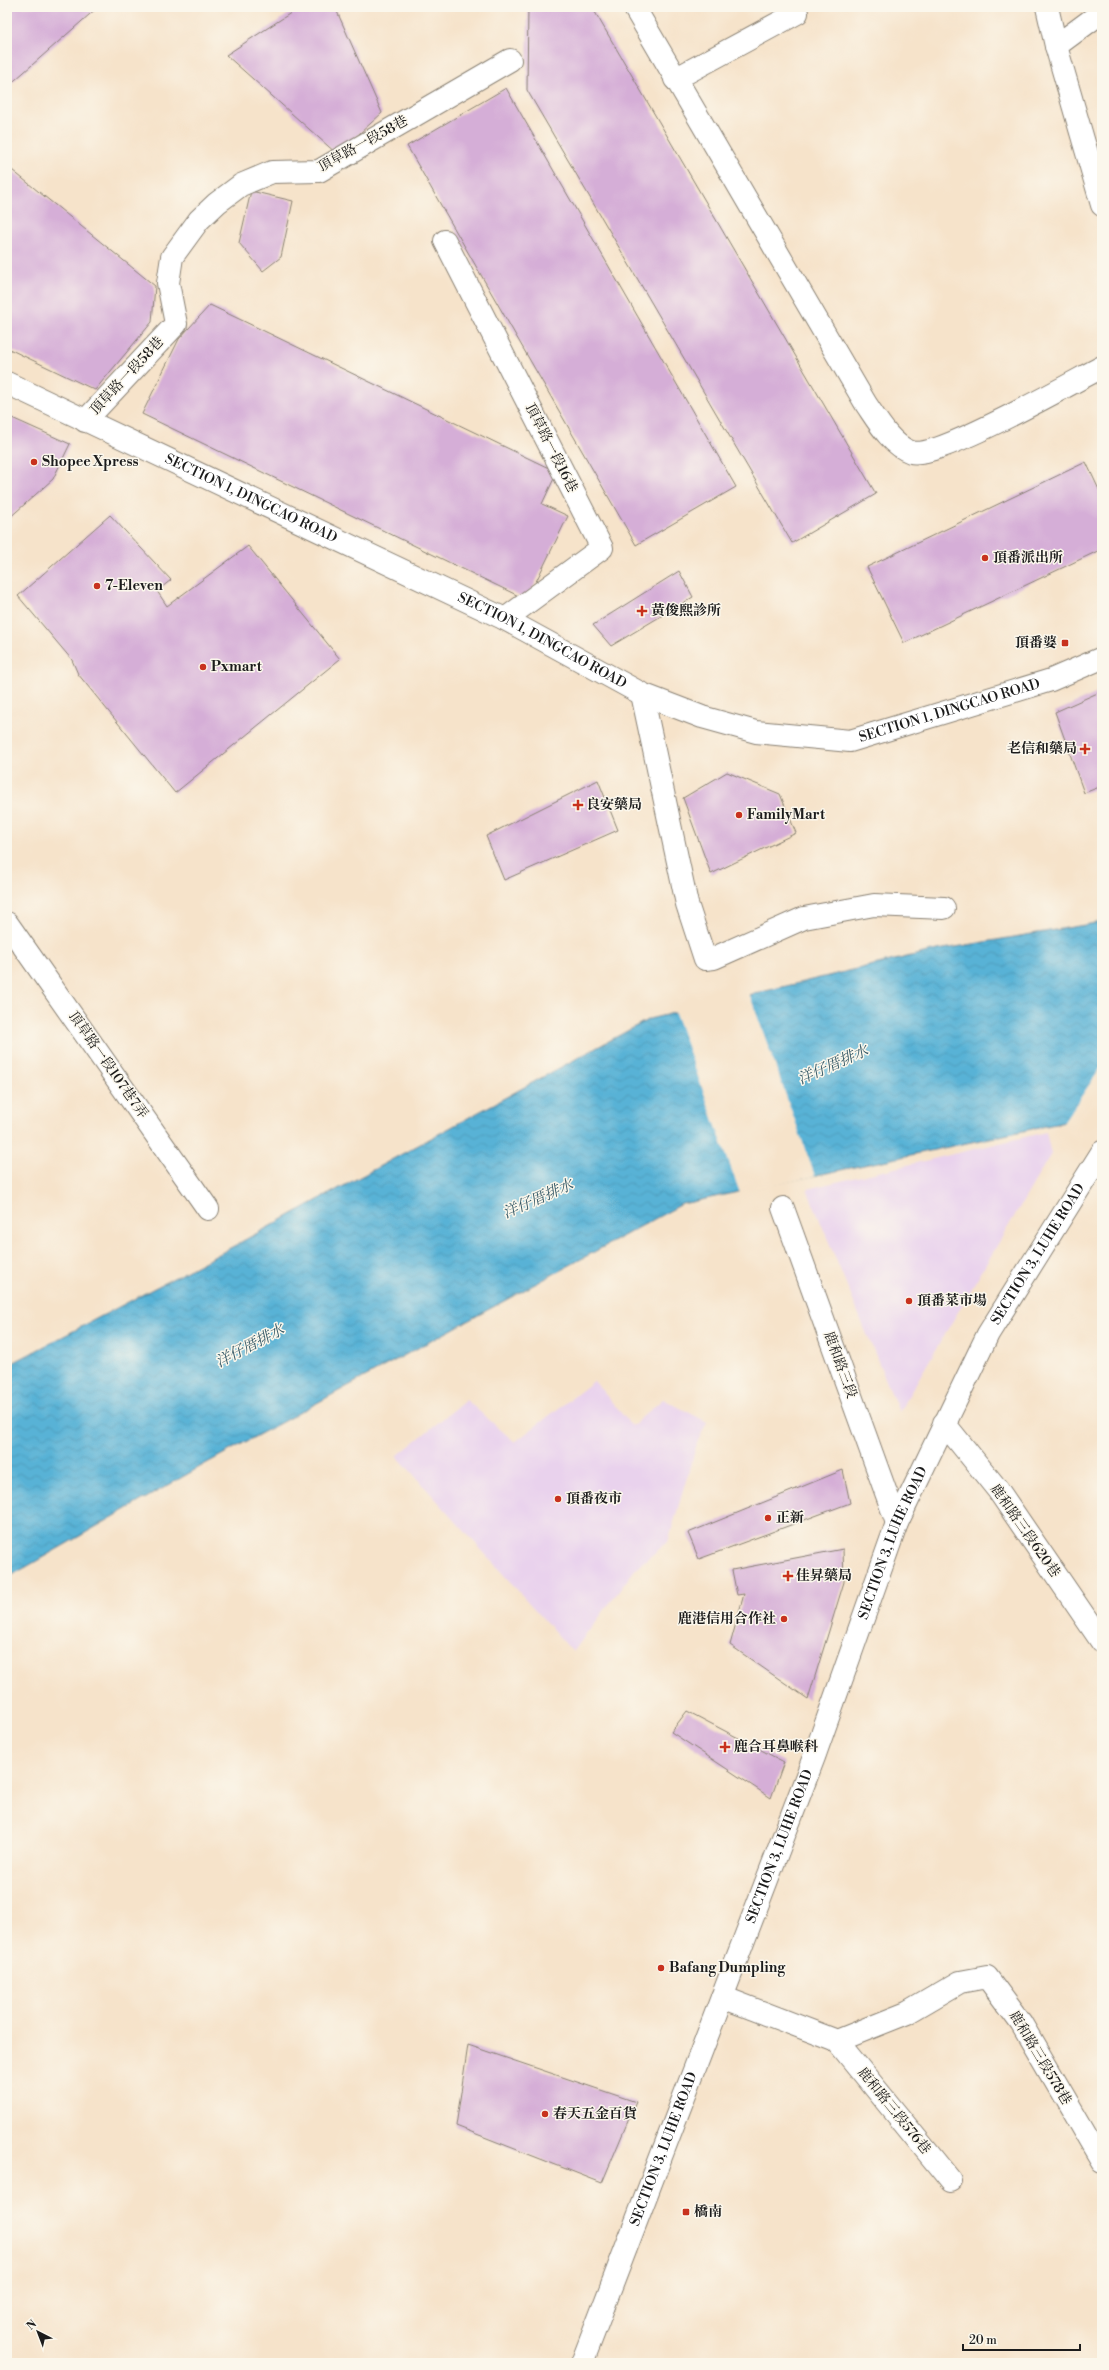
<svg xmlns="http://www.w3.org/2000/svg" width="1109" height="2370" viewBox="0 0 1109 2370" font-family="'Libre Bodoni','Noto Serif TC',serif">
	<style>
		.built { fill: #e9d2ed }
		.water { fill: url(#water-waves); stroke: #3a6779 }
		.pier { fill: #f6e3ca }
		.building { fill: #d5aed7 }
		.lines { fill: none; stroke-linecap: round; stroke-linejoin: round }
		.minor-casing { stroke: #898073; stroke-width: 24 }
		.major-casing { stroke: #898073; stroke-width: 24 }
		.minor { stroke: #fff; stroke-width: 22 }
		.major { stroke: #fff; stroke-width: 22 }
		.poi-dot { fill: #c8321e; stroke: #fbf7ec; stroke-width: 1.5 }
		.labels { text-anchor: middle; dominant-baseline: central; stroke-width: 3; stroke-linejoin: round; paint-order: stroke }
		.street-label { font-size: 14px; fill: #1c1c1c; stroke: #fbf7ec }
		.poi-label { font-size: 14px; font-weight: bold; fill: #1c1c1c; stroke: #fbf7ec; text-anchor: start }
		.water-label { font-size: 15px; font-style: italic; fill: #345866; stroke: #fbf7ec }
	</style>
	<defs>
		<pattern id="water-waves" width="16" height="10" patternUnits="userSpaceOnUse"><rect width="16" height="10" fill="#58b2d6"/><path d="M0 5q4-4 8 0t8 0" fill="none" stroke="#4c98b7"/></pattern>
	</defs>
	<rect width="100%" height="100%" fill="#fbf7ec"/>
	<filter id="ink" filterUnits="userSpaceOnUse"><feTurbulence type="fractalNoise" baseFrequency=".025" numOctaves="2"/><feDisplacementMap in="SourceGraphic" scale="8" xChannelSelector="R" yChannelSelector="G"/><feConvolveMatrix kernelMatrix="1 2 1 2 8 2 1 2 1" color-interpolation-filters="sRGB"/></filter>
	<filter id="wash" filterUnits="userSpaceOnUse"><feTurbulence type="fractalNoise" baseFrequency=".012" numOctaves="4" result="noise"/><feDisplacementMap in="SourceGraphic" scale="16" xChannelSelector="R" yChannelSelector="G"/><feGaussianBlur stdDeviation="0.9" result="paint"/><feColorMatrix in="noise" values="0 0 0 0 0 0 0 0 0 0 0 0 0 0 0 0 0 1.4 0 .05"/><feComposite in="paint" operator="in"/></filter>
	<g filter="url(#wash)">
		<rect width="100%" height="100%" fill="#f6e3ca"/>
		<!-- built -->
		<g class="built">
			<path d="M1046,1132L1051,1154L899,1412L807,1189Z"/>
			<path d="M594,1381L632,1426L663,1399L707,1422L697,1443L668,1542L637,1567L573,1652L397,1456L466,1400L515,1442Z"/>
		</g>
		<!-- water -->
		<path class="water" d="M1102,922V1114L682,1204L205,1464L7,1578V1366L221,1253L649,1019L932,951Z"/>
		<!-- pier -->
		<g class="pier">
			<path d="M749,993L815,1176L740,1193L674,1010Z"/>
			<path d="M1102,1066V1116L1061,1126Z"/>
		</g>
		<g id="blocks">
			<!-- building -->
			<g class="building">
				<path d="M7,7H98L7,87Z"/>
				<path d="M300,7H335L382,113L337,154L226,55Z"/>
				<path d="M528,7H592L876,494L792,543L527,90Z"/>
				<path d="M506,88L736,487L636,545L407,146Z"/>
				<path d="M7,166L155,286L152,322L95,390L7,348Z"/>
				<path d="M251,191L293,201L281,257L263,271L239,243Z"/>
				<path d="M210,305L557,472L542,504L568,516L527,600L142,414L179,339Z"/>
				<path d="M12,418L70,444L53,479L7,520V428Z"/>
				<path d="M1086,462L1102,496V549L904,643L867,567Z"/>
				<path d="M110,515L171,580L157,591L167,606L248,546L340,659L175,793L78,674L72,660L18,596Z"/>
				<path d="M679,571L693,597L611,646L593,625Z"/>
				<path d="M1102,691V786L1084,793L1055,712Z"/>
				<path d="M727,772L780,794L796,833L711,874L683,798Z"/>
				<path d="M598,780L618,830L504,880L486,836Z"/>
				<path d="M843,1470L850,1503L699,1559L688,1533Z"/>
				<path d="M843,1549L844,1582L808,1699L730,1645L744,1594L737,1595L732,1570Z"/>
				<path d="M687,1711L784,1762L771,1798L671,1732Z"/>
				<path d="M468,2045L636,2102L602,2183L456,2126Z"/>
			</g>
		</g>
	</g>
	<g filter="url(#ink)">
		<use href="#blocks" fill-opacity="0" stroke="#898073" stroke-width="1"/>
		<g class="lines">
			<!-- minor casing -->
			<g class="minor-casing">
				<g id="minor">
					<path d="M634,7L866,404C877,420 891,445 911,452C937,460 1071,383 1102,367"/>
					<path d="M1056,46L1102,12"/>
					<path d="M675,79L797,13"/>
					<path d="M445,241L602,548L505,619"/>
					<path id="s1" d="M7,383L505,619L642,694L702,717L756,732L850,741L1051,680L1102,658"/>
					<path d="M85,421L176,324L168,283L172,257L199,220L217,203L241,185L272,172L319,171L510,60"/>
					<path d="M642,694L687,904L705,959L714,958L804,918L874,905L944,908"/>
					<path d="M7,923L208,1209"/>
					<path d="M783,1208L897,1523"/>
					<path d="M944,1423L998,1490L1102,1642"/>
					<path d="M722,1997L837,2041L907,2013L960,1982L987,1977L1021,2023L1102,2162"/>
					<path d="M837,2041L951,2181"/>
				</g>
			</g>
			<!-- major casing -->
			<g class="major-casing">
				<g id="major">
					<path d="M1047,7L1056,46L1102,205"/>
					<path id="s2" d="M582,2363L814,1757L897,1523L988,1334L1102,1152"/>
				</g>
			</g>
			<!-- minor -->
			<use href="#minor" class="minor"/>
			<!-- major -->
			<use href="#major" class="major"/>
		</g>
	</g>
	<!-- markers -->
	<g class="poi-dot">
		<circle cx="34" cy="462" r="4"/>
		<circle cx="985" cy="558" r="4"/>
		<circle cx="97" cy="586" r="4"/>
		<path d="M640 605h4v4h4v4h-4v4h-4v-4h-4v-4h4z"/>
		<rect x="1061" y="639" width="8" height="8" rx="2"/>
		<circle cx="203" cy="667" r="4"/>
		<path d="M1083 743h4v4h4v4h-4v4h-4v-4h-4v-4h4z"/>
		<path d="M576 799h4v4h4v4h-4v4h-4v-4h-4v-4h4z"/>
		<circle cx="739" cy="815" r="4"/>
		<circle cx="909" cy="1301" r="4"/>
		<circle cx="558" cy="1499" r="4"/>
		<circle cx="768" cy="1518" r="4"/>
		<path d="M786 1570h4v4h4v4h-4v4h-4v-4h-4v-4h4z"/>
		<circle cx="784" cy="1619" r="4"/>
		<path d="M723 1741h4v4h4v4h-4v4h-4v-4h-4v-4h4z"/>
		<circle cx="661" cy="1968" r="4"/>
		<circle cx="545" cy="2114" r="4"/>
		<rect x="682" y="2208" width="8" height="8" rx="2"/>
	</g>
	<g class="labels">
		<!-- street labels -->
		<g class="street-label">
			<text transform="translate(363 144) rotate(-29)">頂草路一段58巷</text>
			<text transform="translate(127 376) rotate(-47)">頂草路一段58巷</text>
			<text transform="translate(551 448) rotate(63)">頂草路一段16巷</text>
			<text stroke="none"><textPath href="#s1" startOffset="270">SECTION 1, DINGCAO ROAD</textPath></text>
			<text stroke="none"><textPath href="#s1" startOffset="594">SECTION 1, DINGCAO ROAD</textPath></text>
			<text stroke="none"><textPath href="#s1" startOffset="1026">SECTION 1, DINGCAO ROAD</textPath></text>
			<text transform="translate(108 1065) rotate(55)">頂草路一段107巷7弄</text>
			<text stroke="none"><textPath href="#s2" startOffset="1201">SECTION 3, LUHE ROAD</textPath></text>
			<text transform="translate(840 1365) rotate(70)">鹿和路三段</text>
			<text transform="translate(1025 1531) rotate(55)">鹿和路三段620巷</text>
			<text stroke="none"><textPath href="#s2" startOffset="877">SECTION 3, LUHE ROAD</textPath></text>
			<text stroke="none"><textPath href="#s2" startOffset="553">SECTION 3, LUHE ROAD</textPath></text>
			<text transform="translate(1040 2058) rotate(59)">鹿和路三段578巷</text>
			<text transform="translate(894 2111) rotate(51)">鹿和路三段576巷</text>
			<text stroke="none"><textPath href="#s2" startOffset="229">SECTION 3, LUHE ROAD</textPath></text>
		</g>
		<!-- poi labels -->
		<g class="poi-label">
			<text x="42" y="462">Shopee Xpress</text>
			<text x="993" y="558">頂番派出所</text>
			<text x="105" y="586">7-Eleven</text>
			<text x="651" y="611">黃俊熙診所</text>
			<text x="1057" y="643" text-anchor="end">頂番婆</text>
			<text x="211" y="667">Pxmart</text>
			<text x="1077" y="749" text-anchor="end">老信和藥局</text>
			<text x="586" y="805">良安藥局</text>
			<text x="747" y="815">FamilyMart</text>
			<text x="917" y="1301">頂番菜市場</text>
			<text x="566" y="1499">頂番夜市</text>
			<text x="776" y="1518">正新</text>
			<text x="796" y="1576">佳昇藥局</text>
			<text x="776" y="1619" text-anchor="end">鹿港信用合作社</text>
			<text x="734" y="1747">鹿合耳鼻喉科</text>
			<text x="669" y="1968">Bafang Dumpling</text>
			<text x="553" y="2114">春天五金百貨</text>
			<text x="694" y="2212">橋南</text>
		</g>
		<!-- water labels -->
		<g class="water-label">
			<text transform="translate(833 1065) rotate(-24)">洋仔厝排水</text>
			<text transform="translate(538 1199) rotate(-24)">洋仔厝排水</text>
			<text transform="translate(250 1346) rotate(-28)">洋仔厝排水</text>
		</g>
	</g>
	<!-- margin -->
	<rect width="1109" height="2370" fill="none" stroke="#fbf7ec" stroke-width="24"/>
	<!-- north arrow -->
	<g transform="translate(38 2332) rotate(318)" stroke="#fbf7ec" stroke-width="3" paint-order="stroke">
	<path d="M0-3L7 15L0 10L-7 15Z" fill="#1c1c1c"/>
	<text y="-6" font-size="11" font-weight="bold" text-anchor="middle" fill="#1c1c1c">N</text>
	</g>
	<!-- scale -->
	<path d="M963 2344v6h117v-6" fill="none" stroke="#1c1c1c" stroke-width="2"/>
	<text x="969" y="2344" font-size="12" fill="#1c1c1c" stroke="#fbf7ec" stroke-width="3" paint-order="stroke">20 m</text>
</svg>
